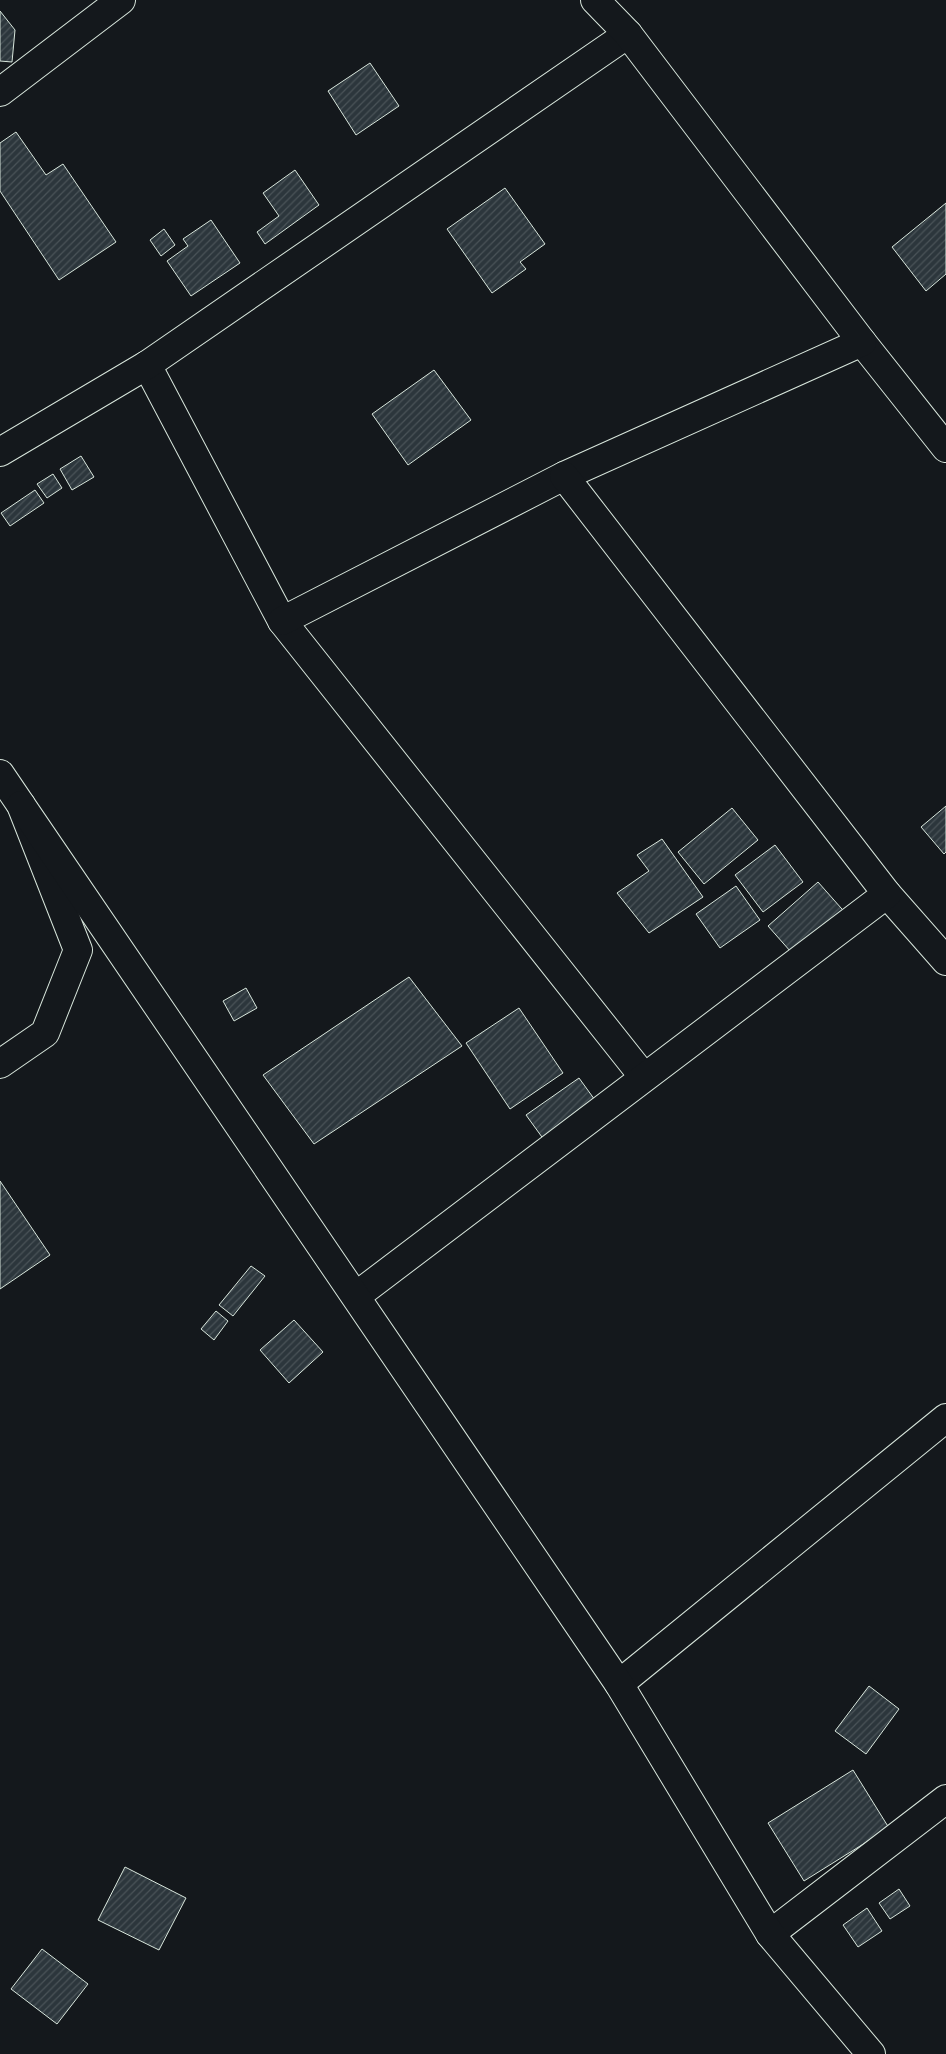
<svg xmlns="http://www.w3.org/2000/svg" width="946" height="2054" viewBox="0 0 946 2054" font-family="Poppins,sans-serif">
	<style>
		.building { fill: url(#building-hatch); stroke: #d8e6dc }
		.lines { fill: none; stroke-linecap: round; stroke-linejoin: round }
		.street-casing { stroke: #d8e6dc; stroke-width: 30 }
		.secondary-casing { stroke: #d8e6dc; stroke-width: 30 }
		.street { stroke: #14181c; stroke-width: 28 }
		.secondary { stroke: #14181c; stroke-width: 28 }
	</style>
	<defs>
		<pattern id="building-hatch" width="6" height="6" patternUnits="userSpaceOnUse" patternTransform="scale(1.25)"><rect width="6" height="6" fill="#2c363c"/><path d="M-1 1l2-2M0 6l6-6M5 7l2-2" fill="none" stroke="#4a5358"/></pattern>
	</defs>
	<rect width="100%" height="100%" fill="#14181c"/>
	<!-- building -->
	<g class="building">
		<path d="M0,11L15,30L12,62L0,61Z"/>
		<path d="M370,63L399,106L356,135L328,91Z"/>
		<path d="M16,132L46,175L63,164L116,242L59,280L0,191V143Z"/>
		<path d="M295,170L319,205L265,244L257,232L279,216L263,193Z"/>
		<path d="M505,188L545,244L520,262L526,269L492,293L447,229Z"/>
		<path d="M946,203V274L926,291L892,247Z"/>
		<path d="M211,220L240,263L191,296L167,261L188,246L183,239Z"/>
		<path d="M164,229L175,245L161,256L150,240Z"/>
		<path d="M434,370L471,420L408,465L372,414Z"/>
		<path d="M81,456L94,477L72,490L60,469Z"/>
		<path d="M53,474L62,488L47,498L37,484Z"/>
		<path d="M35,490L44,503L10,526L1,513Z"/>
		<path d="M946,806V852L944,854L921,827Z"/>
		<path d="M732,808L758,840L704,884L678,852Z"/>
		<path d="M662,839L703,897L649,933L617,893L649,871L637,855Z"/>
		<path d="M775,845L803,882L763,912L735,875Z"/>
		<path d="M818,882L849,917L806,969L768,926Z"/>
		<path d="M736,886L760,920L720,948L696,914Z"/>
		<path d="M409,977L462,1046L314,1144L263,1075Z"/>
		<path d="M246,988L257,1008L234,1021L223,1001Z"/>
		<path d="M519,1008L563,1073L510,1109L466,1043Z"/>
		<path d="M579,1078L600,1107L547,1144L526,1115Z"/>
		<path d="M0,1181L50,1255L0,1289Z"/>
		<path d="M251,1266L265,1276L233,1316L219,1305Z"/>
		<path d="M216,1311L228,1321L214,1340L201,1329Z"/>
		<path d="M294,1320L323,1352L289,1383L260,1350Z"/>
		<path d="M869,1686L899,1709L866,1754L835,1731Z"/>
		<path d="M853,1770L889,1828L804,1881L768,1823Z"/>
		<path d="M125,1867L186,1898L159,1950L98,1920Z"/>
		<path d="M899,1889L910,1906L890,1919L879,1903Z"/>
		<path d="M867,1908L882,1931L858,1947L843,1925Z"/>
		<path d="M42,1949L88,1984L57,2024L11,1989Z"/>
	</g>
	<g class="lines">
		<!-- street casing -->
		<g class="street-casing">
			<g id="street">
				<path d="M0,92L121,0"/>
				<path d="M862,342L946,448"/>
				<path d="M147,365L282,621L643,1076"/>
				<path d="M0,452L147,365L628,34"/>
				<path d="M282,621L564,476L862,342L628,34L595,0"/>
				<path d="M887,894L946,961"/>
				<path d="M356,1296L887,894L564,476"/>
				<path d="M619,1684L946,1418"/>
				<path d="M770,1934L946,1799"/>
			</g>
		</g>
		<!-- secondary casing -->
		<g class="secondary-casing">
			<g id="secondary">
				<path d="M0,774L21,805L78,950L45,1033L0,1064"/>
				<path d="M21,805L619,1684L770,1934L871,2054"/>
			</g>
		</g>
		<!-- street -->
		<use href="#street" class="street"/>
		<!-- secondary -->
		<use href="#secondary" class="secondary"/>
	</g>
</svg>
